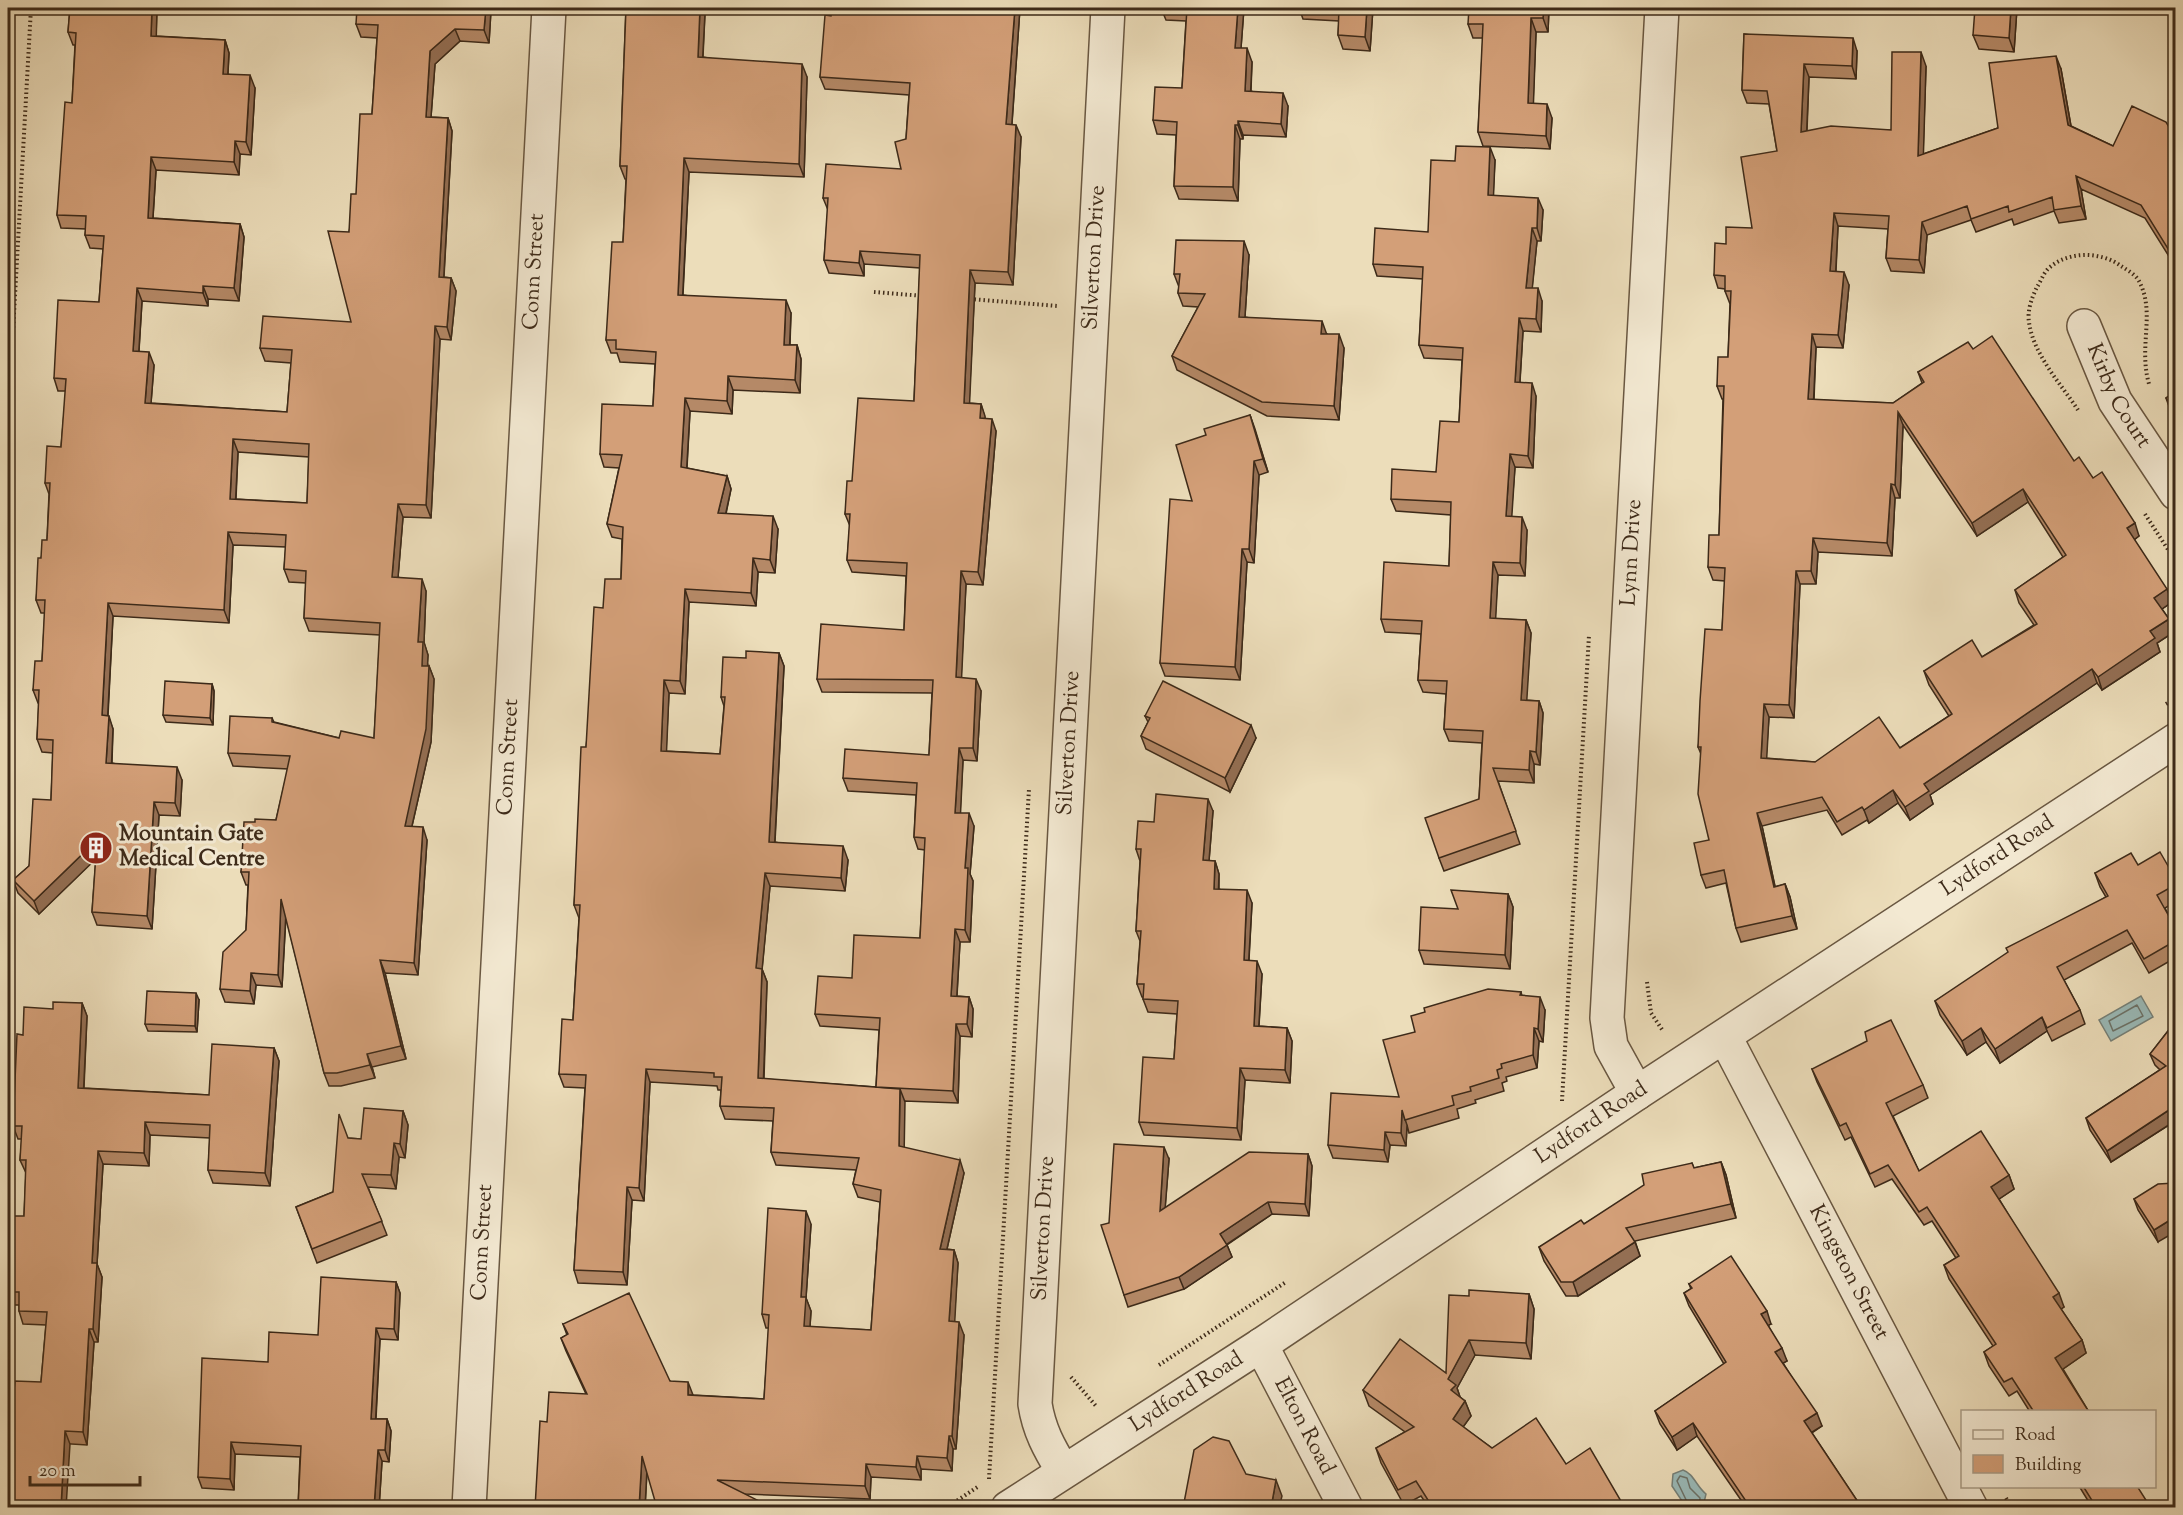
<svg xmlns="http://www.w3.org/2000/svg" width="2183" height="1515" viewBox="0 0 2183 1515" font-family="'Sorts Mill Goudy',serif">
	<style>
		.water { fill: #9abab8; stroke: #758078; stroke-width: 1.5 }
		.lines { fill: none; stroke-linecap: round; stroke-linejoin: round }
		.shore { stroke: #6c7268; stroke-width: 1.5 }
		.street-casing { stroke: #695741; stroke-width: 36 }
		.path { stroke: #3d2a19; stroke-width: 4; stroke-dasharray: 1.5 3; stroke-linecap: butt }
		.street { stroke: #f3e9d2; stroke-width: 33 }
		.wall { fill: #b58967; stroke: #3d2a19; stroke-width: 1.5; fill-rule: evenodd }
		.shaded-wall { fill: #946f54; stroke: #3d2a19; stroke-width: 1.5 }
		.building { fill: #d39f78; stroke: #3d2a19; stroke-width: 1.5; fill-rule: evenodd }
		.labels { text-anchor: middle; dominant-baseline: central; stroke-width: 6; stroke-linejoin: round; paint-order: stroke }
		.street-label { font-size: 22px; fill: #3d2a19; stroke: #f3e9d2 }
		.poi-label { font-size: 22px; font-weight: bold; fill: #3d2a19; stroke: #f3e9d2; text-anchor: start }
	</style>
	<rect width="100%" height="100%" fill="#ecddba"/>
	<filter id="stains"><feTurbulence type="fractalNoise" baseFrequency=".00333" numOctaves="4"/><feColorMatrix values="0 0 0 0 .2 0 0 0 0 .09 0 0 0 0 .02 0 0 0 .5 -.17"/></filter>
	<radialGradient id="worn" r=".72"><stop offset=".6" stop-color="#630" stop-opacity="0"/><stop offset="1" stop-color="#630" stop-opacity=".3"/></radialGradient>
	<!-- water -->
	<g class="water">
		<path d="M2141,996L2153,1017L2111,1041L2099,1020Z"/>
		<path d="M1683,1470C1694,1474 1696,1486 1706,1494L1703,1507H1686L1672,1486L1673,1474Z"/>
	</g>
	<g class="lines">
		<!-- shore -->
		<g class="shore">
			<path d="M2137,1005L2143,1016L2113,1031L2109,1021Z"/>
			<path d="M1690,1508L1677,1481L1680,1476L1687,1478L1690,1488L1700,1498L1699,1508"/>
		</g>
		<!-- street casing -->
		<g class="street-casing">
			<g id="street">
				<path id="s1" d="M2084,326L2115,401L2176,493"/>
				<path id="s2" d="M1725,1037L1971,1508"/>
				<path id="s3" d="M1637,1093L1611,1046L1607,1018L1662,8"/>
				<path id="s4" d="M1261,1345L1346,1508"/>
				<path id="s5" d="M1063,1471C1049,1448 1039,1430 1035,1404L1108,8"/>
				<path id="s6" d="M469,1508L549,8"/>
				<path id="s7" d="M1008,1508L1261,1345L1637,1093L2176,740"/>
			</g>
		</g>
		<!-- path -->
		<g class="path">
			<path d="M874,292L924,296"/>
			<path d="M970,299L1058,306"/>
			<path d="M2078,410C2061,384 2033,354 2029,322C2027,311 2032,297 2037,287C2041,281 2044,272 2049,268C2069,250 2102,252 2121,266C2127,270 2135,274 2139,281C2156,313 2138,346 2149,384"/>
			<path d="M8,422L31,8"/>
			<path d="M2145,514L2176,562"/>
			<path d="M2166,704L2176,698"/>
			<path d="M1647,982L1651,1013L1663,1031"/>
			<path d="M1562,1101L1589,635"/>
			<path d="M1159,1365L1286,1282"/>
			<path d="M1071,1377L1096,1406"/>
			<path d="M989,1479L1029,789"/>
			<path d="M2006,1498L2012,1508"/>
			<path d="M946,1508L979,1486"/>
		</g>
		<!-- street -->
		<use href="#street" class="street"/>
	</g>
	<!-- wall -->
	<g class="wall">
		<path d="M70,8H157L156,36L225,40L229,53L228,74L255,88L251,155L240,154L239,175L156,170L153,218L240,224L244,237L239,301L208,299V306L142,301L139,351L154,365L151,403L287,412L291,363L265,361L260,348L351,322L349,232L372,114L377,38L361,37L356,24L491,10L489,43L460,41L435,64L431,117L448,118L452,131L444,277L451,278L456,291L451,340L440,339L431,518L403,517L398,577L426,591L424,643L428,655L427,666H429L434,679L431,742L412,826L427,840L418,975L385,973L406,1059L372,1067L375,1078L341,1086H329L324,1073L286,917L282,987L256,985L254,1004L225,1002L220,989L246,930L248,885H246L241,872L255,822L276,820L288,769L233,766L228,753L272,718L274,722L339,738H374L380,635L309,631L304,618L306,583L289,582L284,569L286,547L233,545L229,623L113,616L108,716L113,729L112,763L182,780L180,816L159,815L152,929L97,925L92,912L96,858L39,914L18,893L13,880L29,866L51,800L53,753L42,752L37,739L39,703H38L33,690L42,661L45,613H41L36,600L41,558L47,540L49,494L45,483L61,447L66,391H58L54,378L99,302L103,249L90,248L85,235L86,229L61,228L57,215L72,103L75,45H73L68,32ZM238,452L309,457L307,503L236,499Z"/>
		<path d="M626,8H715L714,14L705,13L703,57L807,77L804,177L689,172L683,295L791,313L790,345H797L801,359L800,393L733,390L732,414L690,411L687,468L727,476L731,489L726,514L778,529L775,573L758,572L756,606L689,602L685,694L669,693L666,751L720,754L724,706L721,697L746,658L779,653L784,666L775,842L848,860L845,891L770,886L762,969L767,982L764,1079L876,1087L879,1030L820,1026L815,1014L852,978L920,938L925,850L918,849L914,837L916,795L848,791L843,778L929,755L932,693L822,692L817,679L904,630L906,576L852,572L847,560L850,526L845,514L852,481L914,401L920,268L864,264V276L829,273L824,260L828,210L823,198L901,169L906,139L909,95L825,89L820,77L831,16L1020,8L1012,124L1021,137L1013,285L975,283L969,403L981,404L985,418L996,431L983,585L966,584L961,678L981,691L977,761L963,760L960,813L974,826L970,874L973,881L970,942H960L957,996L969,997L973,1009L972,1037L960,1036L958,1103L904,1101V1148L964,1173L947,1249L954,1250L958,1263L954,1322L964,1335L956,1449H953L952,1471L921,1469V1480L871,1477L870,1499L745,1494L647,1472L645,1508H535L547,1422L586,1394L566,1351L561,1338L567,1335L563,1324L670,1381L693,1395L764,1399L769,1328H766L762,1314L811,1224L806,1298L811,1311L810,1327L871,1330L880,1202L858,1197L853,1184L856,1170L776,1165L771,1152L773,1121L725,1119L720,1106L721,1090H718L717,1086L650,1082L644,1201L632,1200L627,1285L578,1283L574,1270L585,1088L564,1087L559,1074L573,1020L579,918L574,905L586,747L603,608L621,579L622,539L612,537L607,524L619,468L604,467L600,454L653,406L655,364L620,362L617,353H611L606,340L623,242L626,179H625L620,166Z"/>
		<path d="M1161,8H1244L1241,48L1252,62L1251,91L1288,106L1286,137L1243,135V139H1240L1238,201L1179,199L1174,186L1176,135L1157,134L1153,120L1182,88L1186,21L1166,20Z"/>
		<path d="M1299,8H1373L1370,51L1343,49L1338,35L1339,21L1303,19Z"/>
		<path d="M1549,8L1548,32H1536L1533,103L1552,118L1550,149L1483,146L1478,132L1483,38H1473L1468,24Z"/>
		<path d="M2017,8L2014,52L1979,49L1973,35Z"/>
		<path d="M1744,34L1857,51L1856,79L1809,77L1807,131L1891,130L1926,66L1923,154L1998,128L2061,69L2071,126L2113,146L2175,137V266L2145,218L2081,189L2086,219L2059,223L2054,211L2014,225L2012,219L1976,232L1971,220L1927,235L1924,273L1891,271L1886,258L1888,229L1838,226L1836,271L1849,285L1843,348L1816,347L1814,400L1893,403L1922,383L1918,372L1973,349L2074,461L2093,478L2139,536L2134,540L2172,602L2162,609L2169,619L2174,632L2157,643L2160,652L2102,690L2097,683L1930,795L1933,804L1910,820L1898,803L1869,823L1867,820L1842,835L1827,810L1762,826L1775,887L1785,884L1790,897L1797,929L1741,942L1736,928L1726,883L1706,888L1701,875L1709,840L1701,754L1698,747L1722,630L1725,581L1713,580L1708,567L1719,535L1723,399H1722L1717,386L1728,357L1730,304L1725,291V289L1718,288L1714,275L1726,244L1752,228L1777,151L1769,104L1747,103L1742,90ZM1903,425L1977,536L2028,502L2063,557L2015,590L2019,603L2034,625L1982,657L1924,671L1929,685L1949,716L1900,748L1815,762L1766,758L1769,717L1794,718L1800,584H1816L1818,552L1892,556L1895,498H1900Z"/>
		<path d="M1495,160L1493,196L1543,210L1541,241H1537L1532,288L1542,301L1541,332L1523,331L1520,382L1536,396L1533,468L1515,467L1511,517L1527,530L1525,576L1498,575L1495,619L1526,620L1531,633L1526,700L1539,701L1543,713L1540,765L1534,764V783L1498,781L1520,844L1444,871L1439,858L1479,799L1482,743L1449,741L1444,729L1446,694L1423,692L1418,680L1421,634L1385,632L1381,619L1449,566L1451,515L1396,511L1391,499L1436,472L1459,422L1462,360L1424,358L1419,345L1423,279L1377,276L1373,264L1428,232L1455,161Z"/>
		<path d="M1249,255L1245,317L1327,334L1344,348L1339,420L1267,416L1177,370L1172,356L1198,307L1183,306L1178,293L1179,287L1174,274Z"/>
		<path d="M2175,392V418L2171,412L2166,398Z"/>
		<path d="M1250,415L1268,472L1259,475L1254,563L1247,562L1240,680L1165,676L1160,663L1206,435Z"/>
		<path d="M212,684L214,691L213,725L166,722L163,715Z"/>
		<path d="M1145,716L1256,738L1230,792L1146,749L1141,736L1148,722Z"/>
		<path d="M1213,811L1209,861H1215L1219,874V889L1252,903L1249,960L1262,974L1259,1026L1287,1028L1292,1041L1290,1083L1245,1080L1241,1140L1144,1135L1139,1122L1174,1059L1177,1014L1148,1012L1143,999V997H1142L1137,984L1140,941L1136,931L1140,861L1136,849L1154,822Z"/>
		<path d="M2138,865L2175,878V902L2165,908L2175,927V958L2149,973L2132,943L2064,980L2080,1010L2085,1024L2052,1041L2047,1031L2000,1063L1986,1042L1967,1055L1940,1015L1935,1001L2106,897L2100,887L2095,873Z"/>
		<path d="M1508,894L1513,907L1510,969L1424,964L1419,950Z"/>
		<path d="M1521,992L1522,996L1545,1010L1543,1042L1539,1041L1537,1068L1506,1077L1507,1081L1502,1083L1504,1091L1475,1100L1476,1103L1457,1109L1459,1118L1409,1133L1407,1125L1406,1146L1390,1145L1388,1162L1333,1158L1328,1145L1399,1097L1415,1032Z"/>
		<path d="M199,1000L197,1032L148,1031L145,1024Z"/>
		<path d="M82,1003L87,1016L84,1088L209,1095L274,1048L279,1061L270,1186L213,1183L208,1170L210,1138L150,1135L149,1166L103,1164L97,1264L102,1277L98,1342H94L87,1445L8,1440V1399H13L41,1382L46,1325L23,1324L19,1311V1305H11L8,1296V1260L24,1216L26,1173L20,1160L22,1139H18L13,1126L23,1035L53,1009Z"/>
		<path d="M2175,1022V1121L2111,1162L2090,1130L2086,1118L2160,1070L2155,1065L2150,1054Z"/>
		<path d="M1812,1069L1923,1085L1928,1098L1893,1116L1919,1171L2009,1175L2014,1189L1999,1199L2064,1307L2061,1309L2082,1340L2086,1353L2063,1369L2089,1412H2030L2017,1391L2009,1396L1989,1366L1984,1352L1993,1346L1949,1279L1944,1265L1956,1258L1932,1221L1924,1225L1892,1179L1875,1187L1851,1137L1845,1140L1817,1082Z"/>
		<path d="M403,1111L408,1125L405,1158L399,1157L396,1189L368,1187L387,1235L317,1263L296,1207L333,1192L348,1138L361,1139Z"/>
		<path d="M1308,1154L1312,1166L1309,1216L1272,1214L1227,1245L1232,1257L1184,1289L1128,1307L1124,1295L1109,1223L1169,1159L1165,1208Z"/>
		<path d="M1721,1162L1726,1175L1736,1218L1635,1241L1640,1256L1578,1296H1566L1544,1261L1539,1247L1584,1224L1692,1163L1694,1168Z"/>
		<path d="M2175,1183L2158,1242L2138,1210L2134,1199Z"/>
		<path d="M396,1282L400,1293L398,1340L380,1339L376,1419H387L391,1431L389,1462L382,1461L379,1508H298L300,1457L235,1454L234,1490L202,1488L198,1477L268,1362L318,1335Z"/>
		<path d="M1689,1284L1771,1324L1768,1325L1787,1361L1783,1363L1822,1426L1812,1433L1862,1508L1743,1503L1697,1436L1677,1450L1660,1424L1655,1411L1724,1364L1689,1306L1684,1293L1691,1289Z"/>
		<path d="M1529,1294L1534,1309L1531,1359L1475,1355L1457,1388L1460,1397L1465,1401L1471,1416L1463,1427L1492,1448L1566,1464L1625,1508H1429L1421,1496L1404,1505L1381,1463L1376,1448L1405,1432L1369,1406L1363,1390L1446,1373L1469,1296Z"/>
		<path d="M2079,1486H2137L2090,1504Z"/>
	</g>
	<!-- shaded-wall -->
	<g class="shaded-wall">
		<path d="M152,8H157L156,48L151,36Z"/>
		<path d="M486,8H490L491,10L489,43L484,30Z"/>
		<path d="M700,8H703L705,13L702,70L698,57Z"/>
		<path d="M1015,8H1020L1011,136L1006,124Z"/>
		<path d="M1238,8H1244L1240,61L1235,48Z"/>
		<path d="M1367,8H1373L1370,51L1365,37Z"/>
		<path d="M1544,8H1549L1548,32L1543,18Z"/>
		<path d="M2011,8H2017L2014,52L2009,38Z"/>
		<path d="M1531,18L1536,32L1533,116L1528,103Z"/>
		<path d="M455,29L460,41L435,64L430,130L426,117L430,51Z"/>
		<path d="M1853,38L1857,51L1856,79L1852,66Z"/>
		<path d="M225,40L229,53L227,87L223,74Z"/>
		<path d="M1247,48L1252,62L1250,104L1245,91Z"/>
		<path d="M1921,52L1926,66L1923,169L1918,156Z"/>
		<path d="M2056,56L2061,69L2073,138L2068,125Z"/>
		<path d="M802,64L807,77L804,177L799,164Z"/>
		<path d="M1804,64L1809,77L1806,145L1801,132Z"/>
		<path d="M250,75L255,88L251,155L246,142Z"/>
		<path d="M1283,93L1288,106L1286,137L1281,124Z"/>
		<path d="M1547,104L1552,118L1550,149L1546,136Z"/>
		<path d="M448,118L452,131L443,290L439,277Z"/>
		<path d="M1238,121L1243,135V139L1238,125Z"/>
		<path d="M1016,125L1021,137L1013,285L1008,272Z"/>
		<path d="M1235,125L1240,139L1238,201L1233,187Z"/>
		<path d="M235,141L240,154L239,175L234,162Z"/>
		<path d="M1490,147L1495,160L1493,208L1488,195Z"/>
		<path d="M151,157L156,170L152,231L148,218Z"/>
		<path d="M684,158L689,172L682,308L678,295Z"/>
		<path d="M2076,176L2081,189L2086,219L2081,206Z"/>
		<path d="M1538,198L1543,210L1541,241L1537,228Z"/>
		<path d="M1834,213L1838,226L1835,284L1830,271Z"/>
		<path d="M1922,222L1927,235L1924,273L1919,260Z"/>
		<path d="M240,224L244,237L239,301L234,288Z"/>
		<path d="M1532,228L1537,241L1531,301L1526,288Z"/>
		<path d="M1244,241L1249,255L1244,331L1239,317Z"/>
		<path d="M860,251L864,264V276L859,263Z"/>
		<path d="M970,270L975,283L969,416L964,403Z"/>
		<path d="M1844,272L1849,285L1843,348L1838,335Z"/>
		<path d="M451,278L456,291L451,340L447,327Z"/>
		<path d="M203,286L208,299V306L203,293Z"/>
		<path d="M137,288L142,301L138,364L133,351Z"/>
		<path d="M1538,288L1542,301L1541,332L1536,319Z"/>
		<path d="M786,300L791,313L789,358L784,345Z"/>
		<path d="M1519,318L1523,331L1519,395L1515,382Z"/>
		<path d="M1322,321L1327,335L1321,334Z"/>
		<path d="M435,326L440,339L431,518L426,505Z"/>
		<path d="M1339,334L1344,348L1339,420L1334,406Z"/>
		<path d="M1812,334L1816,347L1813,412L1808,399Z"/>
		<path d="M797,345L801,359L800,393L795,380Z"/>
		<path d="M149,352L154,365L150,416L145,403Z"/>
		<path d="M728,376L733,390L732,414L727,401Z"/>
		<path d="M1532,383L1536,396L1533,468L1528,456Z"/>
		<path d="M685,398L690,411L686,480L681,467Z"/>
		<path d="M981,404L985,416V431L980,418Z"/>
		<path d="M1898,412L1903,425L1900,498L1895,485Z"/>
		<path d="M1250,415L1255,429L1268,472L1263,459Z"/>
		<path d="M992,419L996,431L983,585L978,572Z"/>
		<path d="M233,439L238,452L235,511L230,499Z"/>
		<path d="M1510,454L1515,467L1511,529L1506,516Z"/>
		<path d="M1254,461L1259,475L1254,563L1249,549Z"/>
		<path d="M727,476L731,489L723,526L718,513Z"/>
		<path d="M1891,484L1895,498L1892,556L1887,543Z"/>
		<path d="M2023,489L2028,502L1977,536L1972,523Z"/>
		<path d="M398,504L403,517L397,590L392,577Z"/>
		<path d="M773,516L778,529L775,573L770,560Z"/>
		<path d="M1522,517L1527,530L1525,576L1520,563Z"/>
		<path d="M2135,523L2139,536L2131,542L2127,528Z"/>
		<path d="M228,532L233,545L229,623L224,610Z"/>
		<path d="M1813,538L1818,552L1816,584L1811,571Z"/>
		<path d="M1242,549L1247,562L1240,680L1235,667Z"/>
		<path d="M753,558L758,572L756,606L751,593Z"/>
		<path d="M1493,562L1498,575L1495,631L1490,618Z"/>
		<path d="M961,571L966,584L961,690L956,677Z"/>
		<path d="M1796,571L1800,584L1794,718L1789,705Z"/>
		<path d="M422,579L426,591L424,642L428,655L427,679L422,666L418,642Z"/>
		<path d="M685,589L689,602L685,694L680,681Z"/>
		<path d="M2167,589L2172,602L2159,611L2154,598Z"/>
		<path d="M108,603L113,616L107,728L102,715Z"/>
		<path d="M2169,619L2174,632L2157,643L2160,652L2102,690L2098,677L2150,631Z"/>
		<path d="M1526,620L1531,633L1526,713L1521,700Z"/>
		<path d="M779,653L784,666L774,855L769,842Z"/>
		<path d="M429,666L434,679L431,742L409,839L405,826Z"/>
		<path d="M2092,669L2097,683L1930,795L1933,804L1910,820L1905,807L1924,784Z"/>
		<path d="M976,679L981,691L977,761L973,748Z"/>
		<path d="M664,680L669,693L666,764L661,751Z"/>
		<path d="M212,684L214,691L213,725L210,718Z"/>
		<path d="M1539,701L1543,713L1540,765L1536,752Z"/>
		<path d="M1764,704L1769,717L1766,771L1761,758Z"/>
		<path d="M109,716L113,729L111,776L106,763Z"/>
		<path d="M1251,725L1256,738L1230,792L1225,778Z"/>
		<path d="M959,748L963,760L960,825L955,813Z"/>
		<path d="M1530,751L1534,764V783L1529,770Z"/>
		<path d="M177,767L182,780L180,816L175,803Z"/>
		<path d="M1893,790L1898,803L1869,823L1864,810Z"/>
		<path d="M1208,799L1213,811L1208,873L1203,860Z"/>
		<path d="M154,802L159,815L152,929L147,916Z"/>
		<path d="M969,813L974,826L970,874L973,881L970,942L965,930V868Z"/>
		<path d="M1757,813L1762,826L1778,900L1774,887Z"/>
		<path d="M423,827L427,840L418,975L414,963Z"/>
		<path d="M97,840L102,853L39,914L34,901Z"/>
		<path d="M843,846L848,860L845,891L841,878Z"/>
		<path d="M1215,861L1219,874L1218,902L1214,889Z"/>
		<path d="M765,873L770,886L761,981L756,968Z"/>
		<path d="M1785,884L1790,897L1797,929L1792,916Z"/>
		<path d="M1247,890L1252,903L1248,973L1244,960Z"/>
		<path d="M1508,894L1513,907L1510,969L1505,955Z"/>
		<path d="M281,899L286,912L282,987L278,975Z"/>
		<path d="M955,929L960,942L956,1009L951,996Z"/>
		<path d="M380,960L385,973L406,1059L401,1046Z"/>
		<path d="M1257,961L1262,974L1258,1039L1254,1026Z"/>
		<path d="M762,969L767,982L763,1091L758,1078Z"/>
		<path d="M251,973L256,985L254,1004L250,991Z"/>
		<path d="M196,993L199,1000L197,1032L195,1026Z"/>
		<path d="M969,997L973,1009L972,1037L967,1024Z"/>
		<path d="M1540,997L1545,1010L1543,1042L1538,1029Z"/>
		<path d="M82,1003L87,1016L83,1101L78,1088Z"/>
		<path d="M2042,1017L2047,1031L2000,1063L1995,1049Z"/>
		<path d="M956,1024L960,1036L958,1103L953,1091Z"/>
		<path d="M1287,1028L1292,1041L1290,1083L1285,1070Z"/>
		<path d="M1534,1028L1539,1041L1537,1068L1533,1055Z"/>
		<path d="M1981,1028L1986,1042L1967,1055L1962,1041Z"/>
		<path d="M274,1048L279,1061L270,1186L265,1173Z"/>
		<path d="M367,1054L372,1067L375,1078L370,1065Z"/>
		<path d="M1240,1068L1245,1080L1241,1140L1237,1128Z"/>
		<path d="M646,1069L650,1082L644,1201L639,1188Z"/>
		<path d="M900,1089L905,1102L904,1160L899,1146Z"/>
		<path d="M2175,1106V1121L2111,1162L2107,1151Z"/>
		<path d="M1402,1110L1407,1125L1406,1146L1401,1133Z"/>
		<path d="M403,1111L408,1125L405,1158L400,1144Z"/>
		<path d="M145,1122L150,1135L149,1166L144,1153Z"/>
		<path d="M1385,1132L1390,1145L1388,1162L1384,1150Z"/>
		<path d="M394,1143L399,1157L396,1189L391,1175Z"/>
		<path d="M1164,1147L1169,1159L1164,1223L1160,1211Z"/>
		<path d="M98,1151L103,1164L97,1264L102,1277L98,1342L93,1329L92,1263Z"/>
		<path d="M1308,1154L1312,1166L1309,1216L1305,1204Z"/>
		<path d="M960,1160L964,1173L944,1262L940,1249Z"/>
		<path d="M1721,1162L1726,1175L1736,1218L1731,1204Z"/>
		<path d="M2009,1175L2014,1189L1996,1201L1991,1187Z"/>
		<path d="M627,1187L632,1200L627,1285L623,1272Z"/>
		<path d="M1268,1202L1272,1214L1224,1246L1220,1234Z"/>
		<path d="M806,1211L811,1224L806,1298L811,1311L809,1339L804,1326L801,1297Z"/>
		<path d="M2175,1217V1232L2158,1242L2154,1230Z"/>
		<path d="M1635,1242L1640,1256L1578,1296L1573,1282Z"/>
		<path d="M1227,1245L1232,1257L1184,1289L1179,1277Z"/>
		<path d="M954,1250L958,1263L954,1335L949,1321Z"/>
		<path d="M396,1282L400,1293L398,1340L394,1329Z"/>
		<path d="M2059,1293L2064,1307L2058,1311L2053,1297Z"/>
		<path d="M1529,1294L1534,1309L1531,1359L1526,1343Z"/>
		<path d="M1767,1311L1771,1324L1766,1327L1761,1314Z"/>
		<path d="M959,1322L964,1335L956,1449L952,1436Z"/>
		<path d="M376,1328L380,1339L375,1430L371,1419Z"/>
		<path d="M89,1329L94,1342L87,1445L83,1432Z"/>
		<path d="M1469,1340L1475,1355L1457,1388L1461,1400L1457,1406L1448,1379Z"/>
		<path d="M2082,1340L2086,1353L2060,1371L2055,1358Z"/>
		<path d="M1782,1348L1787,1361L1780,1365L1775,1352Z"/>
		<path d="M688,1382L693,1395H688Z"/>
		<path d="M1465,1401L1471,1416L1458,1434L1453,1419Z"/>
		<path d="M1817,1413L1822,1426L1809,1434L1804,1421Z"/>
		<path d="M387,1419L391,1431L389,1462L385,1450Z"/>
		<path d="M1693,1423L1697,1436L1677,1450L1672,1437Z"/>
		<path d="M65,1431L70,1444L66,1508H61Z"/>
		<path d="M949,1436L953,1449L952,1471L947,1458Z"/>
		<path d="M231,1442L235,1454L234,1490L230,1479Z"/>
		<path d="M378,1450L382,1461L379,1508H374Z"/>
		<path d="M642,1456L647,1469L645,1508H639Z"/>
		<path d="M917,1456L921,1469V1480L916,1467Z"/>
		<path d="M866,1464L871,1477L870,1499L865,1486Z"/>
		<path d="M1276,1480L1282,1496L1279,1508H1271Z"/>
	</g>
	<!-- building -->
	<g class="building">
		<path d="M70,8H152L151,36L225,40L223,74L250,75L246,142L235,141L234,162L151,157L148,218L240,224L234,288L203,286V293L137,288L133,351L149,352L145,403L287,412L292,350L260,348L263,316L351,322L328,231L349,232L351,194H356L360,114H372L378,25L356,24L357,8H486L484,30L455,29L430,51L426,117L448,118L439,277L451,278L447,327L435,326L426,505L398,504L392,577L422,579L418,642H423L422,666H429L426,729L405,826L423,827L414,963L380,960L401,1046L367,1054L370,1065L337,1073H324L281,899L278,975L251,973L250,991L220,989L223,952L246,930L249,872H241L244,822H255V819L276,820L290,756L228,753L230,716L272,718V722L339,738L341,731L374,738L380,623L304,618L306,571L284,569L286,535L228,532L224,610L108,603L102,715L109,716L106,763L177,767L175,803L154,802L147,916L92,912L97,840L34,901L13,880L29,866L33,799L51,800L53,740L37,739L39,690H33L35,661H42L45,600H36L38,558H41L42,540H47L50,483H45L47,446L61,447L66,379L54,378L58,300L99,302L104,236L85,235L86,216L57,215L65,102L72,103L76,33L68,32ZM233,439L309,444L307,503L230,499Z"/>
		<path d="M626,8H700L698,57L802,64L799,164L684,158L678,295L786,300L784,345H797L795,380L728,376L727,401L685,398L681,467L727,476L718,513L773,516L770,560L753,558L751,593L685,589L680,681L664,680L661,751L720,754L725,697H721L723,657L746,658V651L779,653L769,842L843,846L841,878L765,873L756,968L762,969L758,1078L900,1089L899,1146L960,1160L940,1249L954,1250L949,1321L959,1322L952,1436H949L947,1458L917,1456L916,1467L866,1464L865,1486L717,1480L773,1508H657L642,1456L639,1508H535L540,1421L547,1422L549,1392L587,1394L561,1338L568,1334L563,1324L629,1293L670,1381L688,1382V1395L764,1399L769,1315L762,1314L768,1208L806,1211L801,1297H806L804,1326L871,1330L881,1190L853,1184L859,1158L771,1152L774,1108L720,1106L722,1077H714V1073L646,1069L639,1188L627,1187L623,1272L574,1270L586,1075L559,1074L562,1019L573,1020L580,905H574L581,747H586L594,607L603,608L605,579H621L623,527L607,524L622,455L600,454L602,404L653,406L656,352L616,349V340H606L612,242H623L627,166H620Z"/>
		<path d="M832,8H1015L1006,124L1016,125L1008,272L970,270L964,403L981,404L980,418L992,419L978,572L961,571L956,677L976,679L973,748H959L955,813H969L965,868H968L965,930L955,929L951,996L969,997L967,1024H956L953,1091L876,1087L880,1018L815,1014L818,976L852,978L854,935L920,938L925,838L914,837L917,783L843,778L845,749L929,755L933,680L817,679L821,624L904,630L907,563L847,560L850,514H845L847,481H852L858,398L914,401L920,255L860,251L859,263L824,260L828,198H823L826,164L901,169L895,142L906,139L910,83L820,77L825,15L831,16Z"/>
		<path d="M1173,8H1238L1235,48H1247L1245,91L1283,93L1281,124L1238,121V125H1235L1233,187L1174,186L1177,122L1153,120L1155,87L1182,88L1187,8Z"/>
		<path d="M1339,8H1367L1365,37L1338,35Z"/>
		<path d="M1469,8H1544L1543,18H1531L1528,103L1547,104L1546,136L1478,132L1483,24H1468Z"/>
		<path d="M1975,8H2011L2009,38L1973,35Z"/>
		<path d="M1744,34L1853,38L1852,66L1804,64L1801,132L1831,126L1891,130L1892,52H1921L1918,156L1998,128L1989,63L2056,56L2068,125L2113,146L2132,106L2166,122L2175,137V260L2141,205L2076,176L2081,206L2054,210L2052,197L2009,212L2008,206L1971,219L1967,206L1922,222L1919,260L1886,258L1889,216L1834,213L1830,271L1844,272L1838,335L1812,334L1808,399L1893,403L1924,382L1918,372L1968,342L1973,349L1992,336L2074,461L2079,457L2093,478L2102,472L2135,523L2127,528L2167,589L2154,598L2169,619L2150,631L2155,638L2098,677L2092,669L1924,784L1929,791L1905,807L1893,790L1864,810L1862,807L1837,822L1822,797L1757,813L1774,887L1785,884L1792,916L1736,928L1724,870L1701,875L1694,843L1709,840L1698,794L1701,747H1698L1700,701L1705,629L1722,630L1725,568L1708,567L1709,535H1719L1724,386H1717L1718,357H1728L1731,291H1725V276L1714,275L1715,243L1726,244V227L1752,228L1741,157L1777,151L1767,91L1742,90ZM1898,412L1972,523L2023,489L2066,555L2015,590L2037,624L1982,657L1972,640L1924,671L1952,714L1900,748L1879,717L1815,762L1761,758L1764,704L1789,705L1796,571H1811L1813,538L1887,543L1891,484L1895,485Z"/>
		<path d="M1456,146L1490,147L1488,195L1538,198L1537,228H1532L1526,288H1538L1536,319L1519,318L1515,382L1532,383L1528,456L1510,454L1506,516L1522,517L1520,563L1493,562L1490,618L1526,620L1521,700L1539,701L1536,752L1530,751L1529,770L1493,768L1516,831L1439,858L1425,818L1479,799L1483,731L1444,729L1447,681L1418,680L1422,621L1381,619L1384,562L1449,566L1451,502L1391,499L1392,469L1436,472L1440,421L1459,422L1463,348L1419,345L1423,267L1373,264L1375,228L1428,232L1431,160L1455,161Z"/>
		<path d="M1176,240L1244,241L1239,317L1322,321L1321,334H1339L1334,406L1262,402L1172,356L1205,294L1178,293L1180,274H1174Z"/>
		<path d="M2175,392V412L2166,398Z"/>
		<path d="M1250,415L1263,459L1254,461L1249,549H1242L1235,667L1160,663L1170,499L1192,501L1176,445L1206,435L1204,429Z"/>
		<path d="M165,681L212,684L210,718L163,715Z"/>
		<path d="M1163,681L1251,725L1225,778L1141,736L1150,718L1145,716Z"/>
		<path d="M1156,794L1208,799L1203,860L1215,861L1214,889L1247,890L1244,960L1257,961L1254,1026L1287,1028L1285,1070L1240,1068L1237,1128L1139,1122L1143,1057L1174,1059L1178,1001L1143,999L1144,984H1137L1141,931H1136L1141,849H1136L1138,821L1154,822Z"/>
		<path d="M2160,852L2175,878V885L2157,895L2175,927V941L2144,959L2127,930L2057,967L2080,1010L2047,1028L2042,1017L1995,1049L1981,1028L1962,1041L1935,1001L2008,952L2006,948L2108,896L2095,873L2131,853L2138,865Z"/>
		<path d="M1451,890L1508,894L1505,955L1419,950L1421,907L1458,909Z"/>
		<path d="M1488,989L1521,992L1520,995L1540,997L1538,1029L1534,1028L1533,1055L1501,1064L1502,1068L1497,1070L1499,1078L1470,1087L1471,1091L1452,1096L1454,1105L1405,1120L1402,1110L1401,1133L1385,1132L1384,1150L1328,1145L1331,1093L1399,1097L1383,1040L1415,1032L1411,1016L1425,1012L1424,1008Z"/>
		<path d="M147,991L196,993L195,1026L145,1024Z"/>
		<path d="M53,1002L82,1003L78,1088L209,1095L212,1044L274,1048L265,1173L208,1170L210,1125L145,1122L144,1153L98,1151L92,1263H97L93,1329H89L83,1432L65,1431L61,1508H8V1453L9,1427H8V1399H13L15,1381L41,1382L47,1312L19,1311V1292H8V1260L10,1216H24L26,1160H20L22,1126H13L17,1034L23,1035L24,1007L53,1009Z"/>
		<path d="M1891,1020L1923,1085L1886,1103L1919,1171L1981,1131L2009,1175L1991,1187L2059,1293L2053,1297L2082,1340L2055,1358L2089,1412H2034L2012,1378L2004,1382L1984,1352L1996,1344L1944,1265L1959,1256L1927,1207L1919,1212L1888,1165L1870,1174L1846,1123L1840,1126L1812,1069L1867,1041L1865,1032Z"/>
		<path d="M2175,1022V1106L2107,1151L2086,1118L2166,1066L2150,1054Z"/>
		<path d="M364,1108L403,1111L400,1144L394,1143L391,1175L362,1174L382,1221L312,1249L296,1207L333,1192L339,1114L348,1138L361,1139Z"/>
		<path d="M1114,1144L1164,1147L1160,1211L1249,1152L1308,1154L1305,1204L1268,1202L1220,1234L1227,1245L1179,1277L1124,1295L1101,1225L1109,1223Z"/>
		<path d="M1721,1162L1731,1204L1626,1228L1635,1242L1573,1282H1561L1539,1247L1581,1220L1584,1224L1644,1185L1642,1174L1692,1163L1694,1168Z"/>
		<path d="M2175,1183V1217L2154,1230L2134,1199L2158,1184Z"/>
		<path d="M1731,1256L1767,1311L1761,1314L1782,1348L1775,1352L1817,1413L1804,1421L1862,1508H1736L1746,1501L1693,1423L1672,1437L1655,1411L1726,1362L1684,1293L1692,1288L1689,1284Z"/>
		<path d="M321,1277L396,1282L394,1329L376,1328L371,1419H387L385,1450H378L374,1508H298L301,1446L231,1442L230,1479L198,1477L202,1358L268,1362L269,1332L318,1335Z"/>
		<path d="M1469,1290L1529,1294L1526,1343L1469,1340L1448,1379L1456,1385L1451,1390L1465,1401L1453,1419L1492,1448L1536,1418L1566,1464L1590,1448L1625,1508H1433L1416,1481L1398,1490L1376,1448L1414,1427L1363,1390L1400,1339L1446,1373L1449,1295L1469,1296Z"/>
		<path d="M1213,1437L1229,1441L1246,1474L1276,1480L1271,1508H1183L1194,1450Z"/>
		<path d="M2083,1486H2137L2151,1508H2084L2093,1502Z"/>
	</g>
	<!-- icons -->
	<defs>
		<g id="building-disc" transform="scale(1.725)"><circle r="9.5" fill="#8f2418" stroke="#f3e9d2"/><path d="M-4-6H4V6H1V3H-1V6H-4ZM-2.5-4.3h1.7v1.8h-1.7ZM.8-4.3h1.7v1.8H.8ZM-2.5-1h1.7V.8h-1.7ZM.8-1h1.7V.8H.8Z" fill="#fff"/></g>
	</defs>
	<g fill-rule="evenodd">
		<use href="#building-disc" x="96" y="848"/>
	</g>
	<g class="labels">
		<!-- street labels -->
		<g class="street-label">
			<text stroke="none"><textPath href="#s5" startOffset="1221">Silverton Drive</textPath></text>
			<text stroke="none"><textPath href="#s6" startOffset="1238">Conn Street</textPath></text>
			<text stroke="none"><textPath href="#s1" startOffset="78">Kirby Court</textPath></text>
			<text stroke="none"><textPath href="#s3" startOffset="548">Lynn Drive</textPath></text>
			<text stroke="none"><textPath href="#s5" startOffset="735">Silverton Drive</textPath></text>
			<text stroke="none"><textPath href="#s6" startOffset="752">Conn Street</textPath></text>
			<text stroke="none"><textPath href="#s7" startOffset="1185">Lydford Road</textPath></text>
			<text stroke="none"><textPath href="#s7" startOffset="699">Lydford Road</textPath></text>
			<text stroke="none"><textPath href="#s5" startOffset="249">Silverton Drive</textPath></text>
			<text stroke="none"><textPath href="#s6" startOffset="266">Conn Street</textPath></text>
			<text stroke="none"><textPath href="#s2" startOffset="266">Kingston Street</textPath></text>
			<text stroke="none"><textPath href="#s7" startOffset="213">Lydford Road</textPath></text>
			<text stroke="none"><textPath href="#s4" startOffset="92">Elton Road</textPath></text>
		</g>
		<!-- poi labels -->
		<g class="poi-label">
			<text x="119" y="835">Mountain Gate<tspan x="119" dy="25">Medical Centre</tspan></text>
		</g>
	</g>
	<!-- margin -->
	<rect width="2183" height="1515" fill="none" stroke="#ecddba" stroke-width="30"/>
	<rect x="9" y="9" width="2165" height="1497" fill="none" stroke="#3d2a19" stroke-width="3"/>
	<rect x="15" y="15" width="2153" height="1485" fill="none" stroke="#3d2a19" stroke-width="1.5"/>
	<!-- legend -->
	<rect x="1961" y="1410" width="195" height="78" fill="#f3e9d2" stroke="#aa9d88" stroke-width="1.5"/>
	<rect x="1973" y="1430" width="30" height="9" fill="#f3e9d2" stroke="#aa9d88" stroke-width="1.5"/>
	<text x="2015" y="1440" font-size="18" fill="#3d2a19">Road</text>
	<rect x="1973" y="1455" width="30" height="18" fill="#d39f78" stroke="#aa9d88" stroke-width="1.5"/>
	<text x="2015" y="1470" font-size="18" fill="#3d2a19">Building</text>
	<!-- scale -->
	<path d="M30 1476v9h110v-9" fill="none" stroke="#3d2a19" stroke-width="3"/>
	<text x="39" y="1476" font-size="18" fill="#3d2a19" stroke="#f3e9d2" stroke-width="4.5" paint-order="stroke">20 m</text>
	<rect width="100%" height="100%" filter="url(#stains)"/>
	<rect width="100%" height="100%" fill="url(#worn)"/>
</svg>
